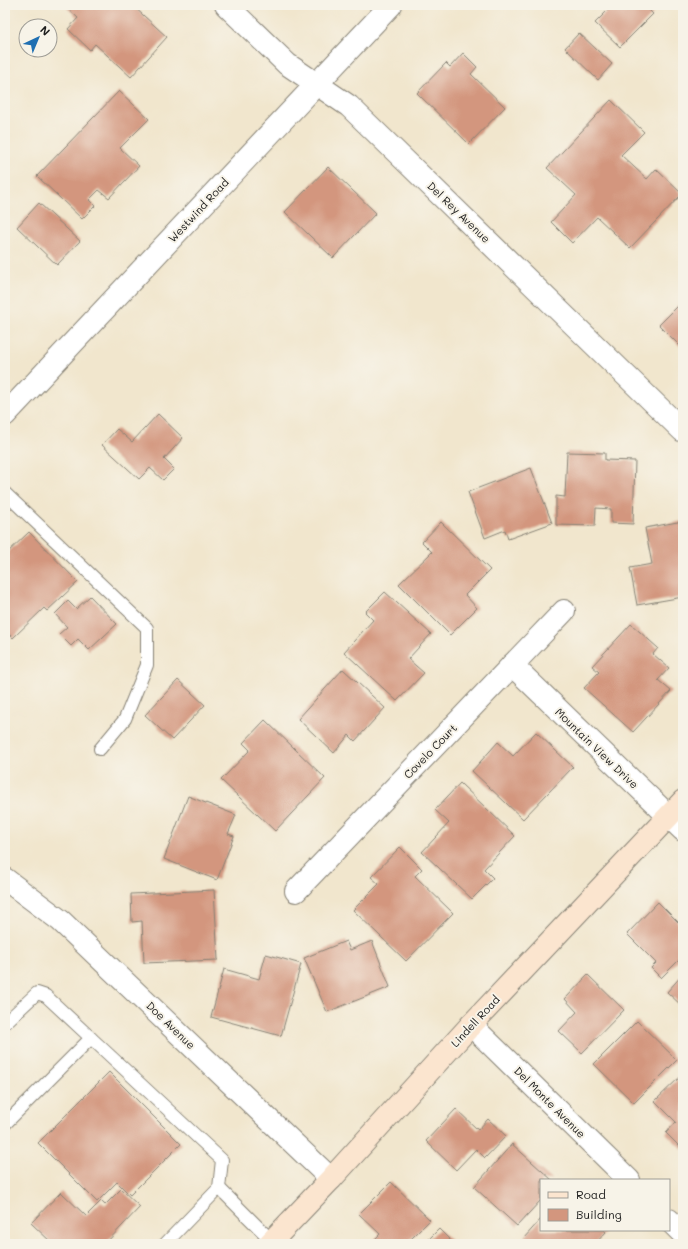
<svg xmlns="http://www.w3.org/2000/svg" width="688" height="1249" viewBox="0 0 688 1249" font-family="Mali,sans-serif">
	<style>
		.building { fill: #d3967e }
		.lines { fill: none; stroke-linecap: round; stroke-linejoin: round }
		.lane-casing { stroke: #868174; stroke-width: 14 }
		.street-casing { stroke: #868174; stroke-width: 24 }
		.secondary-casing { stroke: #868174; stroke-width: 24 }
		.lane { stroke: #fff; stroke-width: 12 }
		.street { stroke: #fff; stroke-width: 22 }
		.secondary { stroke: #fbe5cf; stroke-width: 22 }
		.labels { text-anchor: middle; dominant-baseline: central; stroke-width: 4; stroke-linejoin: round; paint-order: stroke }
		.street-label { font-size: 11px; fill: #1c1c1c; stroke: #f7f3e8 }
	</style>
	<rect width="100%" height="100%" fill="#f7f3e8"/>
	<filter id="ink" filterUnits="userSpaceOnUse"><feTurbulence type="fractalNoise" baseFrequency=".025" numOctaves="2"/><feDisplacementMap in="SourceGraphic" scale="8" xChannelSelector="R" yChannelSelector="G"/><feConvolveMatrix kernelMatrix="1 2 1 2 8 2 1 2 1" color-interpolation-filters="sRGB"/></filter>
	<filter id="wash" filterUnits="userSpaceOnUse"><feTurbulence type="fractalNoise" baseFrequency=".012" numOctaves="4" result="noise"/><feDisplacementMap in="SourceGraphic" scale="16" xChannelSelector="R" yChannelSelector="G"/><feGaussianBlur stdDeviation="0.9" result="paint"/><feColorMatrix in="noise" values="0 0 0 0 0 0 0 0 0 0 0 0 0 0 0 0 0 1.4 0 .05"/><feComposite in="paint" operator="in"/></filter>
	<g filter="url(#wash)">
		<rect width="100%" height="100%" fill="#f1e6cd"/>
		<g id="blocks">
			<!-- building -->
			<g class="building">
				<path d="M64,5H132L167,37L131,77L95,44L90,50L68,29L78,18Z"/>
				<path d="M613,5H644L653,14L620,47L595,23Z"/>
				<path d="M579,33L612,64L598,80L565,48Z"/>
				<path d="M463,53L477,67L471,74L505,107L469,144L417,93L446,63L450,67Z"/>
				<path d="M119,91L149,119L120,148L139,166L109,198L99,190L89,200L95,206L82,219L37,176Z"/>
				<path d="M611,100L644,132L621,155L647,179L656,169L682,194L630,248L597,217L572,243L551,222L576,195L547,168Z"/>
				<path d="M328,167L376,213L333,258L285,212Z"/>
				<path d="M39,203L80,241L57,265L17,227Z"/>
				<path d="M681,303L683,304V349L659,325Z"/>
				<path d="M158,414L183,438L164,459L174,469L163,480L150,468L139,479L102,445L117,429L132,442Z"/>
				<path d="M567,452L605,453V460L635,461L633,524L611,523V509L596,508L595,526L556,525V496L565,497Z"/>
				<path d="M531,468L552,523L508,539L505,530L485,538L468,492Z"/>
				<path d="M683,521V597L637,605L630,568L652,564L645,528Z"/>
				<path d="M441,522L490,570L465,595L477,608L450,635L399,584L432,552L422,542Z"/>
				<path d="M29,532L78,582L47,611L44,608L13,638L5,630V555Z"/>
				<path d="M385,592L431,634L408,659L424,673L397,701L344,652L373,620L365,612Z"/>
				<path d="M90,596L117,624L89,650L78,639L71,646L59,634L67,627L55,614L68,601L76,609Z"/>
				<path d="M631,624L658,648L653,654L669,668L658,680L671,691L633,732L584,688L599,672L592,666Z"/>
				<path d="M343,669L385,708L355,741L349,735L334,753L298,719Z"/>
				<path d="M178,680L205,705L172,740L145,715Z"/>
				<path d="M265,720L325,778L275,831L221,780L250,750L243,743Z"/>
				<path d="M536,732L573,767L523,819L472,771L498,742L513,756Z"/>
				<path d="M460,783L515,836L484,869L493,878L472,899L422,852L449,823L435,810Z"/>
				<path d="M188,796L236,815L228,834L234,836L217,880L164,859Z"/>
				<path d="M400,847L422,869L415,876L453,913L406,961L353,910L379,884L371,877Z"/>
				<path d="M214,890L218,960L144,963L142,921L132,922L131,894Z"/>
				<path d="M658,902L679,923L683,920V956L661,978L651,968L656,963L627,934Z"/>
				<path d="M346,941L350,950L372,941L390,987L327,1012L304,958Z"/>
				<path d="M266,954L301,964L281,1036L211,1017L224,969L259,979Z"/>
				<path d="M683,974V1007L667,992Z"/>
				<path d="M588,975L624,1010L582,1053L559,1031L577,1012L565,999Z"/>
				<path d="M637,1021L677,1060L634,1103L594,1064Z"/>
				<path d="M109,1072L181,1144L130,1195L117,1182L97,1202L38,1143Z"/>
				<path d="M683,1074V1150L666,1133L676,1122L655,1101Z"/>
				<path d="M456,1109L478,1130L488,1119L506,1136L485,1158L476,1149L456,1170L426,1141Z"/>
				<path d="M512,1144L552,1180H541V1200L517,1226L474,1187Z"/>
				<path d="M391,1182L430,1220L406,1244H370L380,1234L359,1214Z"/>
				<path d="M121,1189L140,1207L105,1244H53L31,1223L61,1192L86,1216L101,1201L105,1205Z"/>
				<path d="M541,1219V1230H604L606,1232L595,1244H529L523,1239Z"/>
				<path d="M439,1229L454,1244H424Z"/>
			</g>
		</g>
	</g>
	<g filter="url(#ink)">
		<use href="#blocks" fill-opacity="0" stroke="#868174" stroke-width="1"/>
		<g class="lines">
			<!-- lane casing -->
			<g class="lane-casing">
				<g id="lane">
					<path d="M5,493L147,628V665L125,719L100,749"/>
					<path d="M5,1023L37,993L46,996L91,1038"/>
					<path d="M5,1124L91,1038L222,1160L219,1188L165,1244"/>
					<path d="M219,1188L272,1241"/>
				</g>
			</g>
			<!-- street casing -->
			<g class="street-casing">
				<g id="street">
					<path d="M226,5L287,64L349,106L683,431"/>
					<path d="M5,415L391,5"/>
					<path d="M512,665L683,830"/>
					<path d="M5,879L61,921L331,1179"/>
					<path d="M296,891L564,611"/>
					<path d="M471,1025L629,1180"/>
					<path d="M669,1220L683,1234"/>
				</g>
			</g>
			<!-- secondary casing -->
			<g class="secondary-casing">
				<path id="secondary" d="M269,1244L331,1179L471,1025L683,801"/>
			</g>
			<!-- lane -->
			<use href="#lane" class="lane"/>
			<!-- street -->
			<use href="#street" class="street"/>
			<!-- secondary -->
			<use href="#secondary" class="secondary"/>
		</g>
	</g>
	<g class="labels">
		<!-- street labels -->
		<g class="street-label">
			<text transform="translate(198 210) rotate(-47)">Westwind Road</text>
			<text transform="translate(459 212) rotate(44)">Del Rey Avenue</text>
			<text transform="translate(597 748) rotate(44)">Mountain View Drive</text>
			<text transform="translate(430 751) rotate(-46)">Covelo Court</text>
			<text transform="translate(475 1021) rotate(-47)">Lindell Road</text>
			<text transform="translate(171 1025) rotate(44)">Doe Avenue</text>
			<text transform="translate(550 1102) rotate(45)">Del Monte Avenue</text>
		</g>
	</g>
	<!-- margin -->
	<rect width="688" height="1249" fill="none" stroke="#f7f3e8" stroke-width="20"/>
	<!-- legend -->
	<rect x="540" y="1179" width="130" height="52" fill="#f7f3e8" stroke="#9f9d96"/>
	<rect x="548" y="1192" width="20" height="6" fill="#fbe5cf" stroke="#9f9d96"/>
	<text x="576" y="1199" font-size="12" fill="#1c1c1c">Road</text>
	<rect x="548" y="1209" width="20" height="12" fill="#d3967e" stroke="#9f9d96"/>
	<text x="576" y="1219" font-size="12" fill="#1c1c1c">Building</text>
	<!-- north arrow -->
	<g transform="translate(38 38) rotate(44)"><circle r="19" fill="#f7f3e8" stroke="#9f9d96"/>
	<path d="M0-3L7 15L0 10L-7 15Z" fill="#1f6fb2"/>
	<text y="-6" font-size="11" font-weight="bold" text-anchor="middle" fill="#1c1c1c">N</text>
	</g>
</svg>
